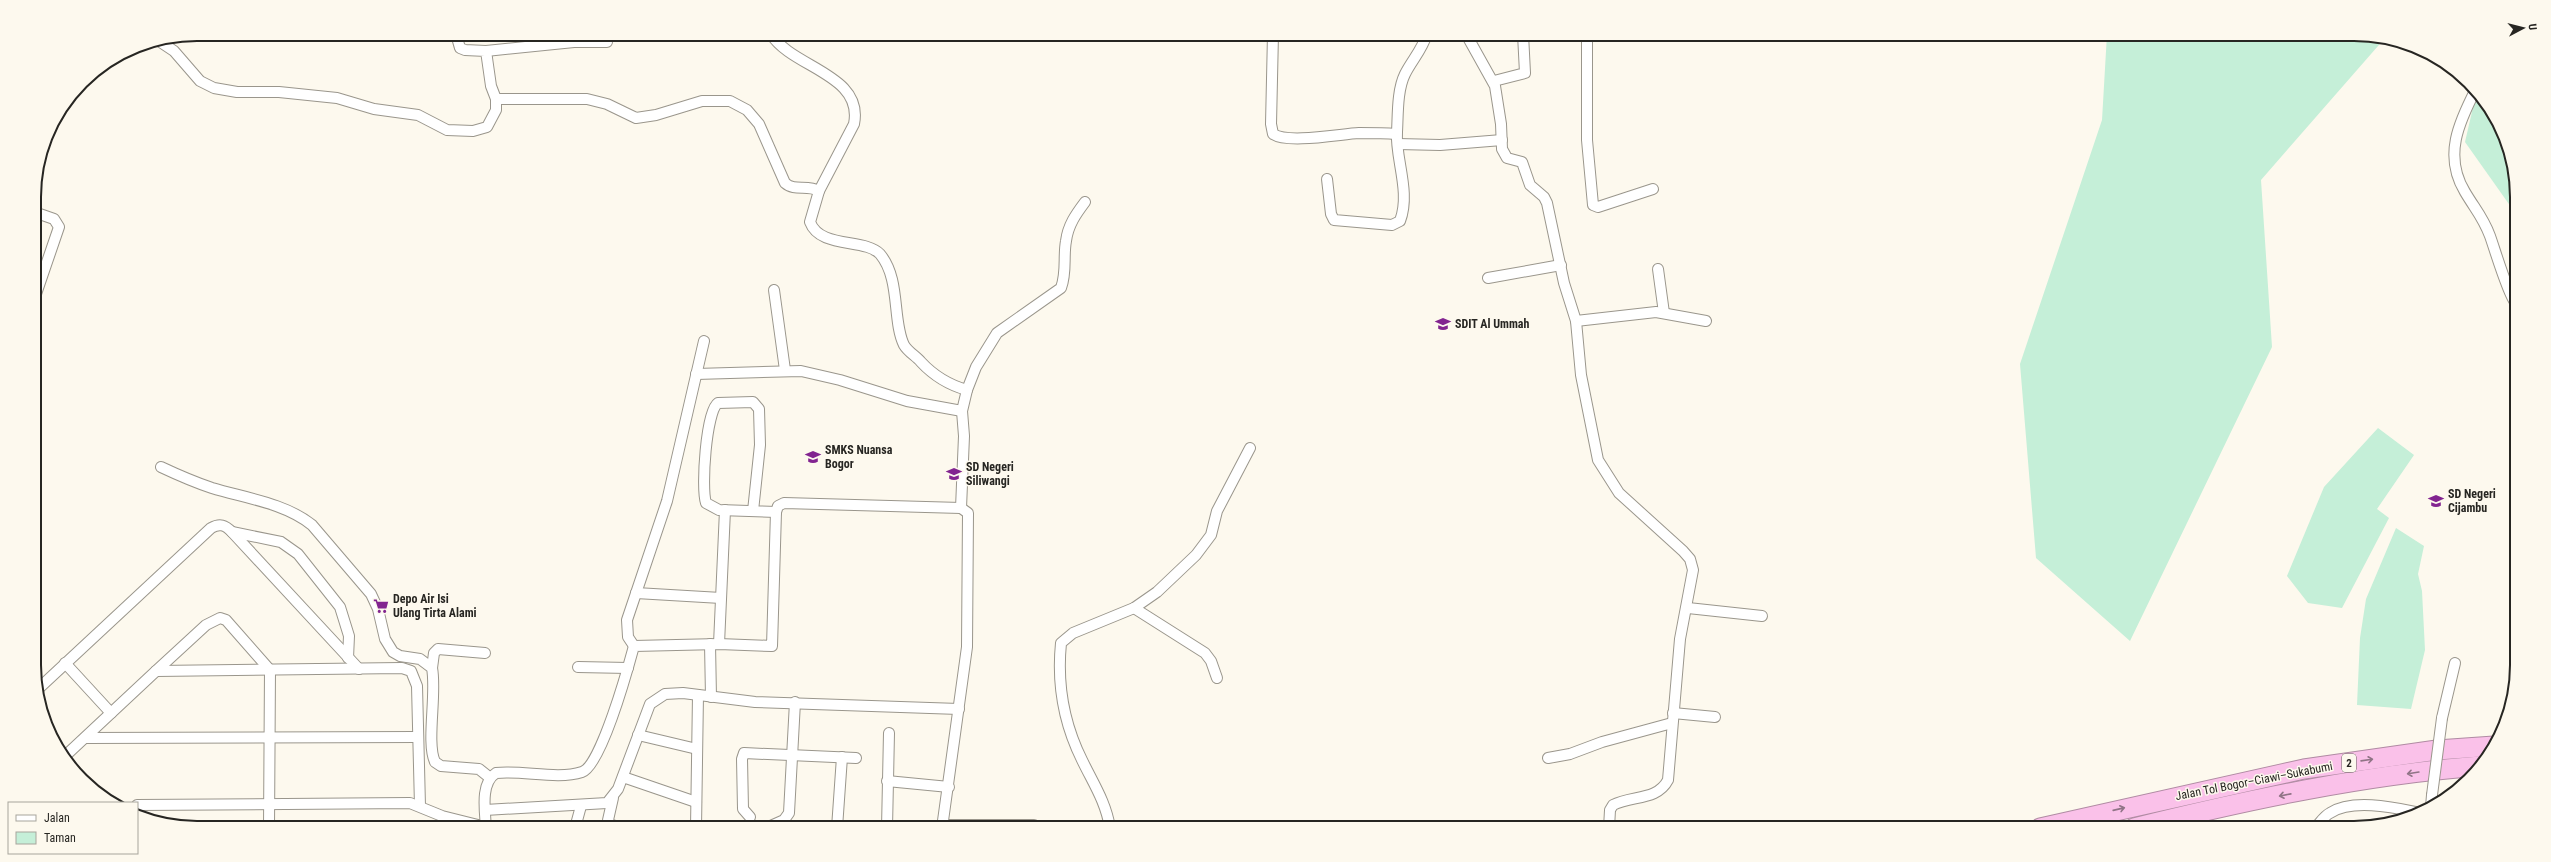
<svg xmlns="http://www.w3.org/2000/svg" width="2551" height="862" viewBox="0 0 2551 862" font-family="'Roboto Condensed',sans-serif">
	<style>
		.green { fill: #c5efd8 }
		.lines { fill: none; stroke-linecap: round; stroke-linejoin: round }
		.minor-casing { stroke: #9a968c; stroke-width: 12 }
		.motorway-casing { stroke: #b08ba3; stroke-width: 21 }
		.minor { stroke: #fff; stroke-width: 10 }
		.motorway { stroke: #fac1e9; stroke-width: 19 }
		.minor-bridge-casing { stroke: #9a968c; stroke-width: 12; stroke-linecap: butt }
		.minor-bridge { stroke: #fff; stroke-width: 10 }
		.oneway { stroke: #907486 }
		.labels { text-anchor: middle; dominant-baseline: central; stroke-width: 3; stroke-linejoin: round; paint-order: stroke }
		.shield { fill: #fdf9ee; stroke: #67655f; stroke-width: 1 }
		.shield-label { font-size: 11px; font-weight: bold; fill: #272622 }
		.poi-label { font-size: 12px; font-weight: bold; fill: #272622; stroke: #fdf9ee; text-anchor: start }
		.street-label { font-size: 12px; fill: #272622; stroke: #fdf9ee }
		.rim { fill: none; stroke: #272622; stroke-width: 2 }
	</style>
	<rect width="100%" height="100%" fill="#fdf9ee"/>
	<!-- green -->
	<g class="green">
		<path d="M2107,34H2354L2385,38L2261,180L2272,347L2130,641L2036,558L2020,364L2102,120Z"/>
		<path d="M2477,90L2500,125L2514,165V207H2511L2465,142Z"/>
		<path d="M2378,428L2414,455L2377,509L2389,518L2342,608L2308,603L2287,576L2324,487Z"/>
		<path d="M2396,528L2424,546L2418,574L2422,591L2425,650L2411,709L2357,705L2360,638L2366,599Z"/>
	</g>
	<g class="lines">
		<!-- minor casing -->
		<g class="minor-casing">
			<g id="minor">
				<path d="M456,34L460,48L465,50L486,51L491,86L496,99"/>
				<path d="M771,34C792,68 864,74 854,124L819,191L810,222C820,249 865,238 880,254C901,279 892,321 904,345C908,352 916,356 921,362C934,376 949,385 967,390L962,411L964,436L961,508"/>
				<path d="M1273,34L1271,124L1273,134C1288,144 1340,134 1359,133C1372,133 1384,133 1396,134"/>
				<path d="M1466,34L1495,86L1501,124L1502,149L1507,158L1522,162L1530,185L1544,197L1547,203L1564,283L1576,321L1581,375L1598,460L1619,493L1683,551L1690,559L1693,570L1680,639L1668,780C1657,801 1632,795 1613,805L1610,810L1609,828"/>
				<path d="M1587,34V140L1593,205L1598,207L1653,189"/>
				<path d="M159,41L174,51L200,81L214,88L237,92H279L337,98L374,109L418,115L447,130L473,131L487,127L496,110V99H587L607,104L636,118L656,115L702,101H730L747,110L759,124L785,183C795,192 807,184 819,191"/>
				<path d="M486,51L574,42H607"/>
				<path d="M1494,81L1525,73L1523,34"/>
				<path d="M2476,89C2459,122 2443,156 2465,192C2475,209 2483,217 2490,236C2495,250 2508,294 2515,302"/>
				<path d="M1398,144L1440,145L1502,140"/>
				<path d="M1327,179L1331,214L1334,220L1392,225L1400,221C1411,192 1395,158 1397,132C1398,115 1397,90 1405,74C1412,60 1422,50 1427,34"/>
				<path d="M34,212L54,219L59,227L35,297"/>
				<path d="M1658,269L1664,313"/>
				<path d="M1488,278L1561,265"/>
				<path d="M774,290L785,370"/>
				<path d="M1576,321L1656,312L1706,321"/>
				<path d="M696,374L801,371L840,380L907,401L962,411"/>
				<path d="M967,390L976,367L997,333L1061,288C1067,272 1063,257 1066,241C1068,225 1076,214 1085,202"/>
				<path d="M161,467C178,475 194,482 212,488C245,498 285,503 312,525L371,594L378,609L385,639L393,652L400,656L420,659L432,668C437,693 426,743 435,762L441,766L479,769L489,777"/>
				<path d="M753,511L760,445L759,409L753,402L718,403C706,411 701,489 706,503L719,510L776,512"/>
				<path d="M232,532L281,542L298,554L340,607L349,636L348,658"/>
				<path d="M636,593L721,598"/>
				<path d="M1134,608L1205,653L1211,661L1217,678"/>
				<path d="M1688,608L1762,616"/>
				<path d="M710,644L711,697"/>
				<path d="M719,644L725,510"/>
				<path d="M634,646L628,637L627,620L667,501L704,341"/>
				<path d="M65,663L111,713"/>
				<path d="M578,667L628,668"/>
				<path d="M432,668L434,653L438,649L485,653"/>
				<path d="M156,671L206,625L220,618L226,620L270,670L269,828"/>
				<path d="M37,690L211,528C220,523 225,525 232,532L359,669"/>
				<path d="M1673,713L1715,717"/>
				<path d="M2442,718L2455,663"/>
				<path d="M638,735L697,749"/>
				<path d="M85,738L418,737"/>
				<path d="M64,757L156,671L402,668L411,671L417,686L420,806"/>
				<path d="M1548,758L1570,754L1602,742L1672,723"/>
				<path d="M623,777L696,802"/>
				<path d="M887,781L949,787"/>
				<path d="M613,798L608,820L610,824L620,828"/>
				<path d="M137,805L410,803L442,816L486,827"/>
				<path d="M2431,807L2432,795"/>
				<path d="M485,810L607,803L618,789L650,704L665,694L683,693L755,702L959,709"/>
				<path d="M750,817L743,809L742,759L744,753L856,758"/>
				<path d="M943,825H1034"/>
				<path d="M486,828C485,811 480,783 496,773C523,770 557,780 582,772C601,766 628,668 634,646L719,644L772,646L776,512L778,506L784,503L961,508L968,513L967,647L942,828"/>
				<path d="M575,828L581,806"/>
				<path d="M696,828L698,695"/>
				<path d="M766,828L784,820L789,813L795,702"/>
				<path d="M837,828L842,757"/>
				<path d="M887,828L889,733"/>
				<path d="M1110,828C1106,802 1093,783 1082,760C1064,724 1057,683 1061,643L1073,633L1134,608L1157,592L1196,555L1211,535L1217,511L1250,448"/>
				<path d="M2315,828C2320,823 2324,816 2330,813C2353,798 2396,808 2421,813"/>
			</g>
		</g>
		<!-- motorway casing -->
		<g class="motorway-casing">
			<g id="motorway">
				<path d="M2040,828L2304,769L2437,750L2494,746"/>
				<path d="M2134,828C2247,800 2363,775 2480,766"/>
			</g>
		</g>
		<!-- minor -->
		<use href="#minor" class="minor"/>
		<!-- motorway -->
		<use href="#motorway" class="motorway"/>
		<!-- minor-bridge casing -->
		<g class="minor-bridge-casing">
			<path id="minor-bridge" d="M2432,795L2442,718"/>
		</g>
		<!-- minor-bridge -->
		<use href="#minor-bridge" class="minor-bridge"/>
	</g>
	<!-- one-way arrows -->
	<defs><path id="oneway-shaft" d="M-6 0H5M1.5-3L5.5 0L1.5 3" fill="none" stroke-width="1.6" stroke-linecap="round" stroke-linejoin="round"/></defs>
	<g class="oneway">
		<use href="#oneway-shaft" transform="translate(2367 760) rotate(-8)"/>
		<use href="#oneway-shaft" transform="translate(2413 773) rotate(171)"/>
		<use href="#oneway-shaft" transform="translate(2285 795) rotate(169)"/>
		<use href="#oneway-shaft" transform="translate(2119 809) rotate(-13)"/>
	</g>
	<!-- icons -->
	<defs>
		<g id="school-bare" transform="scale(1.2)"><path d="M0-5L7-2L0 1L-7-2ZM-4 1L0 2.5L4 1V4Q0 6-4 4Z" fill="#822490" stroke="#fdf9ee" stroke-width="2.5" paint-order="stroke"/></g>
		<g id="supermarket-bare" transform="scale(1.2)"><path d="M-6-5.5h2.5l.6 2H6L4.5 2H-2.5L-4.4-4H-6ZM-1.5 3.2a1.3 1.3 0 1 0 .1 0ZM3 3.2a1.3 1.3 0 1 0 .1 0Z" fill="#822490" stroke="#fdf9ee" stroke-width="2.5" paint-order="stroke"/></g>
	</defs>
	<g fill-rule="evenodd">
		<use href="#school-bare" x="1443" y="324"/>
		<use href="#school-bare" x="813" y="457"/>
		<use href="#school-bare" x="954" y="474"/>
		<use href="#school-bare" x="2436" y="501"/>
		<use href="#supermarket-bare" x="381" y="606"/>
	</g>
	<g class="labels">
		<!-- shield labels -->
		<rect class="shield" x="2342" y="754" width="14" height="18" rx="3"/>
		<g class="shield-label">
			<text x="2349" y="763">2</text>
		</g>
		<!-- poi labels -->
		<g class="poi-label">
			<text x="1455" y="324">SDIT Al Ummah</text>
			<text x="825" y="450">SMKS Nuansa<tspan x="825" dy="14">Bogor</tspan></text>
			<text x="966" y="467">SD Negeri<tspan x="966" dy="14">Siliwangi</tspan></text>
			<text x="2448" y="494">SD Negeri<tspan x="2448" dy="14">Cijambu</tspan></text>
			<text x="393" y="599">Depo Air Isi<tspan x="393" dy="14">Ulang Tirta Alami</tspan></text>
		</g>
		<!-- street labels -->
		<g class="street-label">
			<text transform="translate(2254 781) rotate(-11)">Jalan Tol Bogor–Ciawi–Sukabumi</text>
		</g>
	</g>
	<!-- crop -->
	<path d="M0 0H2551V862H0ZM197 41H2354A156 156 0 0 1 2510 197V665A156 156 0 0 1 2354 821H197A156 156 0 0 1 41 665V197A156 156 0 0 1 197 41Z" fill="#fdf9ee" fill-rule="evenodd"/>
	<path class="rim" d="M197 41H2354A156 156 0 0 1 2510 197V665A156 156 0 0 1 2354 821H197A156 156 0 0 1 41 665V197A156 156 0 0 1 197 41Z"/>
	<!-- legend -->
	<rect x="8" y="802" width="130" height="52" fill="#fdf9ee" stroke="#a7a59c"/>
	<rect x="16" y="815" width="20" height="6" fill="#ffffff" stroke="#a7a59c"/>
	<text x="44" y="822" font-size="12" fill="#272622">Jalan</text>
	<rect x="16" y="832" width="20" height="12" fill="#c5efd8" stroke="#a7a59c"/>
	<text x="44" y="842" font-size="12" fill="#272622">Taman</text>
	<!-- north arrow -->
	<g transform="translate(2523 28) rotate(83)" stroke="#fdf9ee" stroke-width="3" paint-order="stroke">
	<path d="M0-3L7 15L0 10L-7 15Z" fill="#272622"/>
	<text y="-6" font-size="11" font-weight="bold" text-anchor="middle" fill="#272622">U</text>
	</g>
</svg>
